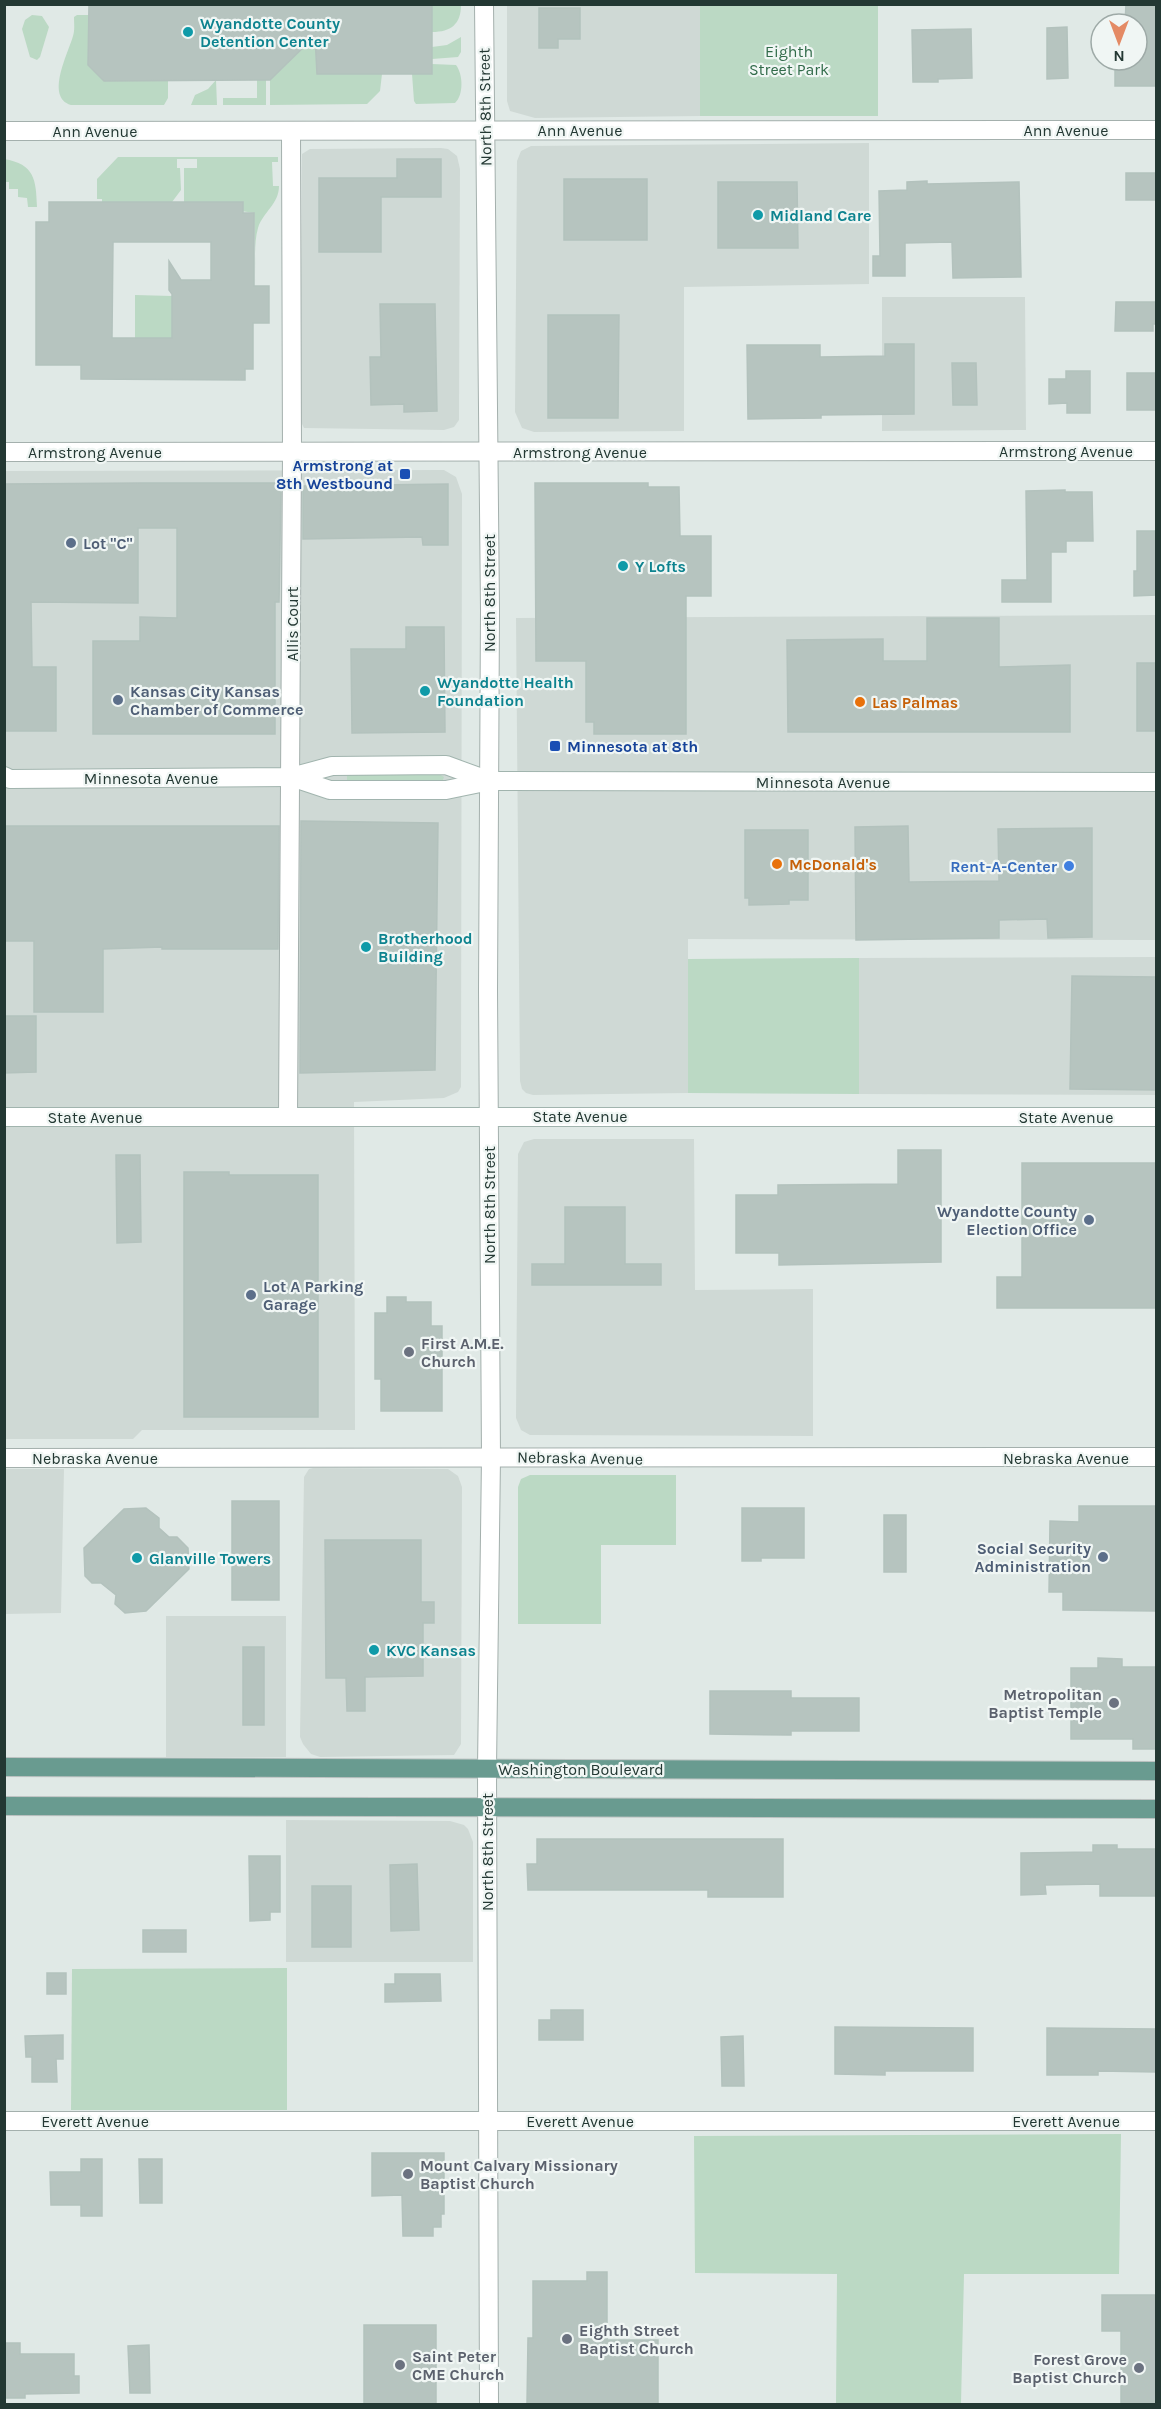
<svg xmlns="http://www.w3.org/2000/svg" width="1161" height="2409" viewBox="0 0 1161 2409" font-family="Karla,sans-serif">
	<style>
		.built { fill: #cfd9d5 }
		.green { fill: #bbd9c4 }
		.building { fill: #b6c4bf; stroke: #b3c2bd; stroke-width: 1.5; fill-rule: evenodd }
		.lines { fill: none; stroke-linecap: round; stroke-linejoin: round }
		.street-casing { stroke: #a4b0ad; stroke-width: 20 }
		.secondary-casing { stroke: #a1b4ae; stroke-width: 20 }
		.primary-casing { stroke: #bdc3c2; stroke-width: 20 }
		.street { stroke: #fff; stroke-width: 18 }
		.secondary { stroke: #fff; stroke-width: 18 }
		.primary { stroke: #699b90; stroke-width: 18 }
		.culture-dot { fill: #0f9aa8; stroke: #f0f6f4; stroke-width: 2 }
		.transit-dot { fill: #1a4fb4; stroke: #f0f6f4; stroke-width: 2 }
		.service-dot { fill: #5c6f8a; stroke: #f0f6f4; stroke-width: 2 }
		.food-dot { fill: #e8710a; stroke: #f0f6f4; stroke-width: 2 }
		.shop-dot { fill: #3f7fe0; stroke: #f0f6f4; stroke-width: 2 }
		.worship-dot { fill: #6b7280; stroke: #f0f6f4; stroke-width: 2 }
		.labels { text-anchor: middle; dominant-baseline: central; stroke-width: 4.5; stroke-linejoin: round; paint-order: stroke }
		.culture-label { font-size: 16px; font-weight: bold; fill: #0d838f; stroke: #f0f6f4; text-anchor: start }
		.park-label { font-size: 16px; fill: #316b4a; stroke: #f0f6f4 }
		.street-label { font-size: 16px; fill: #233833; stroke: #f0f6f4 }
		.transit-label { font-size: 16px; font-weight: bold; fill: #164399; stroke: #f0f6f4; text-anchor: end }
		.service-label { font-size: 16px; font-weight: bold; fill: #4e5e75; stroke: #f0f6f4; text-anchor: start }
		.food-label { font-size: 16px; font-weight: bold; fill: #c56008; stroke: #f0f6f4; text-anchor: start }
		.shop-label { font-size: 16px; font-weight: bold; fill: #366cbe; stroke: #f0f6f4; text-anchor: end }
		.worship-label { font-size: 16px; font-weight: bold; fill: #5b616d; stroke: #f0f6f4; text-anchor: start }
	</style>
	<rect width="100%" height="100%" fill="#e0e9e6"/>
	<!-- built -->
	<g class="built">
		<path d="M507,5H700V116L535,118L510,111L507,101Z"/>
		<path d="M869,143V284L684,287V431L534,432L522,428L515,412L517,161L521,151L531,146Z"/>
		<path d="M441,148L448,149L457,156L460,169L459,420L454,427L444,430L304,428L300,420L302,154L310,149Z"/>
		<path d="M882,297H1025L1026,430L882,431Z"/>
		<path d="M444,470L456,477L462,494L461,1087L458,1092L444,1098L354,1102L355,1430H142L133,1439H5L4,471Z"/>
		<path d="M1156,615V940L688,939V1093L533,1095L526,1093L522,1089L520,1081L516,618Z"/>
		<path d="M1156,957V1095L859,1094V958Z"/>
		<path d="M534,1139H694L695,1290L813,1289V1436L530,1435L521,1430L516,1418L518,1154L524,1142Z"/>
		<path d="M313,1468L448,1469L458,1476L462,1487L461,1744L454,1755L320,1757L311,1754L303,1744L300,1737L304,1477L309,1469Z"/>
		<path d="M4,1469H64L61,1613L5,1614Z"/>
		<rect x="166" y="1616" width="120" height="141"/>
		<path d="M286,1820L450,1821L464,1825L468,1829L473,1842V1962H286Z"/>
	</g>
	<!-- green -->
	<g class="green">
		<path d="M432,5H461C461,24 451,32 432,32Z"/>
		<rect x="700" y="5" width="178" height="111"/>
		<path d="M32,15L42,16L49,27L40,57L37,60L30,57L22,29L25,20Z"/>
		<path d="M77,15H89L88,65L168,80V98L164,105H71C45,97 68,54 73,36C75,30 74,24 74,17Z"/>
		<path d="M461,37V52L458,57L432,59V47L447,45Z"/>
		<path d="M287,48H316L317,74H382L380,91L367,104L270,105V80L288,63Z"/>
		<path d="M432,64L456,65C463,74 464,95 455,103L416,104L414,101L412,74H431Z"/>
		<path d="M216,80L217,105H191L195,95L208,89Z"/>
		<path d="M257,80H266V105H223V98H257Z"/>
		<path d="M118,157H278V162H272L273,186H279C279,204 263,212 258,228C253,246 256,268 256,286L254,213L184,202V168H197V159H177V168H180L181,190L172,202H102V199H97V179Z"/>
		<path d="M4,159C35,164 36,180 37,207H28L27,198L18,197V189H9V182H5Z"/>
		<path d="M135,295L172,296V338H135Z"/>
		<path d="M351,774H439L444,777L442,782H347V776Z"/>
		<path d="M859,958V1094L688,1093V959Z"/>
		<path d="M530,1475H676V1545H601V1624H518V1487L521,1479Z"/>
		<path d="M287,1968V2110H71L72,1969Z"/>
		<path d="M1121,2134L1119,2274H964L961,2404H836L837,2274L695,2273L694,2136Z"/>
	</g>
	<!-- building -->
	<g class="building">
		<path d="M89,4H432V74H317L315,36L270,80L104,81L88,65Z"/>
		<path d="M1126,4H1156V86H1115V67H1123V60H1137V24H1125Z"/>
		<path d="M539,8H580V39H558V48H539Z"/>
		<path d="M1067,27L1068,78L1047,79V28Z"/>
		<path d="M971,29L972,78L938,79V82H913L912,30Z"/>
		<path d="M397,159H441V197H381V252H319V178H397Z"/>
		<rect x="1126" y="173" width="30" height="27"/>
		<rect x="564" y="179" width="83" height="61"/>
		<path d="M927,181V184L1019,182L1021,277L953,278L952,242L905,243V276H873V256H880L879,191L907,190V182Z"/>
		<path d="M718,182H797L798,248H718Z"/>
		<path d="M49,202H243V213H254V286H269V323H253V369H245V380L81,379V365H36V222H49ZM113,242H211V280H181L169,261V290L172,294V338H112Z"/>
		<path d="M1116,302H1156V324H1153V331H1115Z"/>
		<path d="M380,304H435L437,411L404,412V404L371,405L370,357H381Z"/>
		<path d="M548,315H619L618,418H548Z"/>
		<path d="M885,344H914V414L821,415V418L748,419L747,345H820V357L885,356Z"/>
		<path d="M952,363H976L977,405H953Z"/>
		<path d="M1066,371H1090V413H1067V403L1049,404V379H1066Z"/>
		<rect x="1127" y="373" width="29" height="37"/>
		<path d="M142,483H278V486H281L279,602H275V734H93V641H140V617L177,618V528H138V603L31,602L32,667H56V731H4V484Z"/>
		<path d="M535,483H648V487H679L680,536H711V596H686V734H594V722H586V661H536Z"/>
		<path d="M448,484V545H423L422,537L303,539V486Z"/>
		<path d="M1065,490V492H1092L1093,541H1066V552H1051V602H1002V580H1027L1026,491Z"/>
		<path d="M1137,531H1156V595L1134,596V571H1137Z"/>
		<path d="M927,618H999V667L1070,665V732H788L787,640L883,639V661H927Z"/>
		<path d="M406,627H444L445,732L352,733L351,649H406Z"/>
		<rect x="1137" y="663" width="19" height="68"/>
		<path d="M301,821L438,823L435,1070L300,1073Z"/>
		<path d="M4,826H279L278,949H162V947L103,949V1012H34V941H4Z"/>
		<path d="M908,826L909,882L999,881L998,829L1092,828V937L1048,938L1047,919L999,920V938L856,940L855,827Z"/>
		<path d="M745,830H808V900H789V904L749,905V898H745Z"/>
		<path d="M1072,976L1156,977V1090L1070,1089Z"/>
		<path d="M4,1016H36V1072L4,1073Z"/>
		<path d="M898,1150H941V1262L779,1265V1253H736V1195H778V1185L898,1184Z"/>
		<path d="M116,1155H140L141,1242L117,1243Z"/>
		<path d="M1022,1163H1156V1308H997V1277H1022Z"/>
		<path d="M184,1172H229V1175H318V1417H184Z"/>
		<path d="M565,1207H625V1264H661V1285H532V1264H565Z"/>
		<path d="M387,1297H406V1302H431V1326H442V1411H381V1379H375V1313H387Z"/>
		<rect x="232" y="1501" width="47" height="99"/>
		<path d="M1079,1506H1156V1611L1063,1610V1592H1049L1050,1521L1079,1522Z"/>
		<path d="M146,1508L159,1518V1528L169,1537H177L188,1548L189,1569L146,1611L125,1613L115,1604L116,1595L101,1583H92L85,1576L84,1548L124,1509Z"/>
		<path d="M742,1508H804V1558H761V1561H742Z"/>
		<rect x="884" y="1515" width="22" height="57"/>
		<path d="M325,1540H421V1602H434V1623H423V1676L365,1677V1711H347L346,1678H326Z"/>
		<rect x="243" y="1647" width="21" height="78"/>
		<path d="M1098,1658L1122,1659V1667H1156V1749H1133V1739H1071V1668H1098Z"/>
		<path d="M710,1691H791V1698H859V1731H791V1735L710,1734Z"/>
		<path d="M537,1839H783V1897H708V1890H528L527,1864H537Z"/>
		<path d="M1093,1845H1117V1849H1156V1896H1100V1884L1045,1885L1046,1894L1021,1895V1853L1093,1852Z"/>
		<path d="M249,1856H280V1912H270V1920L250,1921Z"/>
		<path d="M417,1864L419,1930L391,1931L390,1865Z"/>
		<rect x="312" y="1886" width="39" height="61"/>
		<rect x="143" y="1930" width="43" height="22"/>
		<rect x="47" y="1973" width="19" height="21"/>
		<path d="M395,1974H440L441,2001L385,2002V1984H395Z"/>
		<path d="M551,2010H583V2040H539V2020H551Z"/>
		<path d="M835,2027L973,2028V2071H885V2075L835,2074Z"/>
		<path d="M1047,2028L1156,2029V2072L1098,2071V2075H1047Z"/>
		<path d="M63,2035V2059H56L57,2082H32V2057H26L25,2036Z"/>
		<path d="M743,2036L744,2086H722L721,2037Z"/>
		<path d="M372,2153H444V2214H441V2227H433V2236H403L402,2195L372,2196Z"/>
		<path d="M81,2159H102V2216H81V2205H51L50,2172H81Z"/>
		<path d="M139,2159H162V2203H140Z"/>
		<path d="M587,2272H607V2340H658V2404H527L528,2338H533V2281H587Z"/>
		<path d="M1102,2295H1156V2404H1121V2331H1102Z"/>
		<rect x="364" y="2325" width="72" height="79"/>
		<path d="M4,2343H20V2354H74V2376H79V2393L25,2394V2398H4Z"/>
		<path d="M149,2345L150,2393H130L128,2346Z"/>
	</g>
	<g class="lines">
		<!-- street casing -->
		<g class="street-casing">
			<g id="street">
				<path d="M484,4L490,610L488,990L491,1457L487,1768L489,2404"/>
				<path d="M4,131L1156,130"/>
				<path d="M4,452L1156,451"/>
				<path d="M288,1117L292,452L291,131"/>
				<path d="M4,1458L1156,1457"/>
				<path d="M4,2121H1156"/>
			</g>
		</g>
		<!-- secondary casing -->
		<g class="secondary-casing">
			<g id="secondary">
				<path d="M4,776L10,779L291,777L332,766L446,765L490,781"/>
				<path d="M291,777L330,790H446L490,781L1156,782"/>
				<path d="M4,1117H1156"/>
			</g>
		</g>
		<!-- primary casing -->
		<g class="primary-casing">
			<g id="primary">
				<path d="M4,1767L1156,1771"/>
				<path d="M4,1806L1156,1809"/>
			</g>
		</g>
		<!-- street -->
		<use href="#street" class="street"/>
		<!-- secondary -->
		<use href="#secondary" class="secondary"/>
		<!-- primary -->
		<use href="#primary" class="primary"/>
	</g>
	<!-- markers -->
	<g class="culture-dot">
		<circle cx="188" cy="32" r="6"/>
		<circle cx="758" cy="215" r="6"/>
		<circle cx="623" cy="566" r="6"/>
		<circle cx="425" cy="691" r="6"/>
		<circle cx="366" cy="947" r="6"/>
		<circle cx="137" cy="1558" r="6"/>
		<circle cx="374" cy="1650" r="6"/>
	</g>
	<g class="transit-dot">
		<rect x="399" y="468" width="12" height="12" rx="3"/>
		<rect x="549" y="740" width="12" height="12" rx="3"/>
	</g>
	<g class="service-dot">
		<circle cx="71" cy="543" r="6"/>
		<circle cx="118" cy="700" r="6"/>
		<circle cx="1089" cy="1220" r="6"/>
		<circle cx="251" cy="1295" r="6"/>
		<circle cx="1103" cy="1557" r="6"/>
	</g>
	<g class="food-dot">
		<circle cx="860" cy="702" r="6"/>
		<circle cx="777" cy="864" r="6"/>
	</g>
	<circle class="shop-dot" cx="1069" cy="866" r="6"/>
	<g class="worship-dot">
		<circle cx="409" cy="1352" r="6"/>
		<circle cx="1114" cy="1703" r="6"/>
		<circle cx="408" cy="2174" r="6"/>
		<circle cx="567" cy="2339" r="6"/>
		<circle cx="400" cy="2365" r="6"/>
		<circle cx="1139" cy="2368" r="6"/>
	</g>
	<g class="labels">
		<!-- culture labels -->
		<g class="culture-label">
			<text x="200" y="23">Wyandotte County<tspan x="200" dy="18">Detention Center</tspan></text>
			<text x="770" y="215">Midland Care</text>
			<text x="635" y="566">Y Lofts</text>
			<text x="437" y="682">Wyandotte Health<tspan x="437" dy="18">Foundation</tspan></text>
			<text x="378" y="938">Brotherhood<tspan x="378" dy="18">Building</tspan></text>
			<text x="149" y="1558">Glanville Towers</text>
			<text x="386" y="1650">KVC Kansas</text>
		</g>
		<!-- park labels -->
		<g class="park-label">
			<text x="789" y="51">Eighth<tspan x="789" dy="18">Street Park</tspan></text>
		</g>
		<!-- street labels -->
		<g class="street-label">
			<text transform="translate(485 107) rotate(-91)">North 8th Street</text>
			<text x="580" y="130">Ann Avenue</text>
			<text x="1066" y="130">Ann Avenue</text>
			<text x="95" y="131">Ann Avenue</text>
			<text x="1066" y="451">Armstrong Avenue</text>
			<text x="95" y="452">Armstrong Avenue</text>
			<text x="580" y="452">Armstrong Avenue</text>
			<text transform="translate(489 593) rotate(-90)">North 8th Street</text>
			<text transform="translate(292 624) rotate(-90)">Allis Court</text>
			<text x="151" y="778">Minnesota Avenue</text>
			<text x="823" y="782">Minnesota Avenue</text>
			<text x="580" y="1116">State Avenue</text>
			<text x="95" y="1117">State Avenue</text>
			<text x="1066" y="1117">State Avenue</text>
			<text transform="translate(489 1205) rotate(-90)">North 8th Street</text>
			<text x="95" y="1458">Nebraska Avenue</text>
			<text transform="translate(580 1458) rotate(1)">Nebraska Avenue</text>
			<text x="1066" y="1458">Nebraska Avenue</text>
			<text x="581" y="1769">Washington Boulevard</text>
			<text transform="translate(487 1852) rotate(-90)">North 8th Street</text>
			<text x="95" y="2121">Everett Avenue</text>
			<text x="580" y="2121">Everett Avenue</text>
			<text x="1066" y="2121">Everett Avenue</text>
		</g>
		<!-- transit labels -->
		<g class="transit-label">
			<text x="393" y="465">Armstrong at<tspan x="393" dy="18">8th Westbound</tspan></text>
			<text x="567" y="746" text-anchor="start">Minnesota at 8th</text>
		</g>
		<!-- service labels -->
		<g class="service-label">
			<text x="83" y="543">Lot "C"</text>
			<text x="130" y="691">Kansas City Kansas<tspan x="130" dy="18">Chamber of Commerce</tspan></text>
			<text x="1077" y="1211" text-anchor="end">Wyandotte County<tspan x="1077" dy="18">Election Office</tspan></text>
			<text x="263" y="1286">Lot A Parking<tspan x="263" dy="18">Garage</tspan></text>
			<text x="1091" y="1548" text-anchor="end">Social Security<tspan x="1091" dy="18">Administration</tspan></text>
		</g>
		<!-- food labels -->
		<g class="food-label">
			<text x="872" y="702">Las Palmas</text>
			<text x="789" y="864">McDonald's</text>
		</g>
		<!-- shop labels -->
		<g class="shop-label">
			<text x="1057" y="866">Rent-A-Center</text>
		</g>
		<!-- worship labels -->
		<g class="worship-label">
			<text x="421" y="1343">First A.M.E.<tspan x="421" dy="18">Church</tspan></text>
			<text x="1102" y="1694" text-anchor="end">Metropolitan<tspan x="1102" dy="18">Baptist Temple</tspan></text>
			<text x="420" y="2165">Mount Calvary Missionary<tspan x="420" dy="18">Baptist Church</tspan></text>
			<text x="579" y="2330">Eighth Street<tspan x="579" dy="18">Baptist Church</tspan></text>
			<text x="412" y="2356">Saint Peter<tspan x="412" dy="18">CME Church</tspan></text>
			<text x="1127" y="2359" text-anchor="end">Forest Grove<tspan x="1127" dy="18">Baptist Church</tspan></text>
		</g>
	</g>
	<!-- border -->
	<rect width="1161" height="2409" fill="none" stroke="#233833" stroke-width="12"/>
	<!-- north arrow -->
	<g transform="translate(1119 42) rotate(180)"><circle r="28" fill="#f0f6f4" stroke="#9eaaa7" stroke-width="1.5"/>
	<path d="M0-4.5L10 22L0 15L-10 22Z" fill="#e48a64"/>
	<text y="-9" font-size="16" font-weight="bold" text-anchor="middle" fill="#233833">N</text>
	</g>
</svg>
